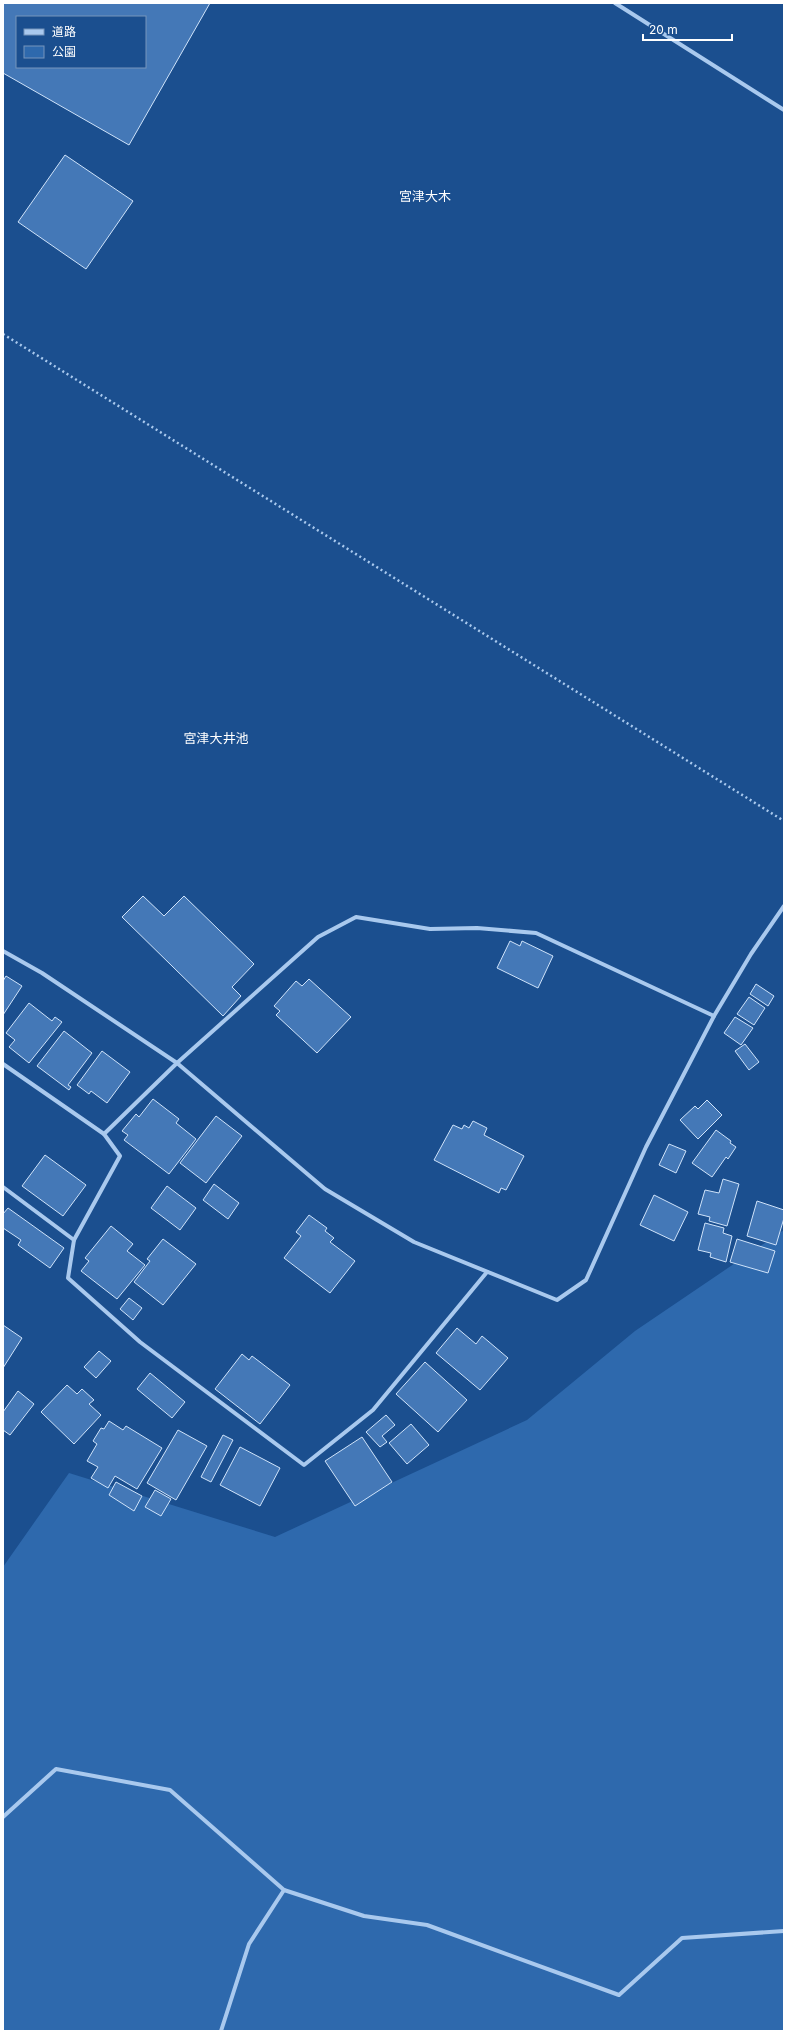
<svg xmlns="http://www.w3.org/2000/svg" width="787" height="2034" viewBox="0 0 787 2034" font-family="Inter,'Noto Sans JP',sans-serif">
	<style>
		.green { fill: #2e69ad }
		.building { fill: #4478b7; stroke: #cfe3fa; fill-rule: evenodd }
		.lines { fill: none; stroke-linecap: round; stroke-linejoin: round }
		.path { stroke: #a9c9ee; stroke-width: 2.5; stroke-dasharray: 2 3; stroke-linecap: butt }
		.street { stroke: #a9c9ee; stroke-width: 4 }
		.labels { text-anchor: middle; dominant-baseline: central; stroke-width: 3; stroke-linejoin: round; paint-order: stroke }
		.neighbourhood-label { font-size: 13px; fill: #fff; stroke: #1b4f8f }
	</style>
	<rect width="100%" height="100%" fill="#1b4f8f"/>
	<!-- green -->
	<path class="green" d="M784,1230V2031H3V1567L69,1473L275,1537L527,1420L635,1331Z"/>
	<!-- building -->
	<g class="building">
		<path d="M3,3H210L129,145L3,73ZM17,17H145V67H17Z"/>
		<path d="M65,155L133,201L86,269L18,222Z"/>
		<path d="M143,896L164,916L184,896L254,964L232,987L241,996L223,1016L122,917Z"/>
		<path d="M510,941L520,946L522,941L553,956L538,988L497,968Z"/>
		<path d="M6,976L22,986L3,1015V981Z"/>
		<path d="M309,979L351,1017L317,1053L276,1015L280,1011L274,1006L296,981L302,986Z"/>
		<path d="M756,984L774,996L768,1006L750,994Z"/>
		<path d="M749,997L765,1008L754,1025L737,1014Z"/>
		<path d="M29,1003L52,1021L55,1017L62,1022L29,1063L9,1047L15,1040L6,1033Z"/>
		<path d="M735,1017L753,1028L741,1045L724,1033Z"/>
		<path d="M64,1031L92,1053L68,1085L71,1087L69,1090L37,1066Z"/>
		<path d="M745,1044L759,1062L749,1070L735,1051Z"/>
		<path d="M102,1051L130,1072L107,1103L91,1091L89,1094L77,1085Z"/>
		<path d="M153,1099L179,1119L176,1123L196,1139L169,1174L124,1140L128,1135L122,1131L136,1114L139,1117Z"/>
		<path d="M707,1100L722,1115L698,1139L680,1120L695,1106L698,1109Z"/>
		<path d="M216,1116L242,1136L206,1183L180,1163Z"/>
		<path d="M473,1121L487,1128L484,1135L524,1156L506,1190L501,1188L499,1193L434,1160L453,1125L462,1129L464,1125L469,1128Z"/>
		<path d="M716,1130L731,1141L730,1143L736,1147L728,1159L726,1157L712,1177L692,1163Z"/>
		<path d="M669,1144L686,1151L676,1173L659,1165Z"/>
		<path d="M45,1155L86,1185L63,1216L22,1186Z"/>
		<path d="M723,1179L739,1184L727,1226L709,1221L710,1217L698,1214L705,1190L719,1193Z"/>
		<path d="M214,1184L239,1203L228,1219L203,1200Z"/>
		<path d="M167,1186L196,1208L180,1230L151,1208Z"/>
		<path d="M654,1195L688,1212L674,1241L640,1225Z"/>
		<path d="M757,1201L784,1210V1218L776,1245L747,1236Z"/>
		<path d="M8,1208L64,1248L50,1268L18,1245L21,1240L3,1228V1214Z"/>
		<path d="M309,1215L327,1228L325,1231L334,1238L330,1242L355,1261L330,1293L284,1258L301,1236L296,1232Z"/>
		<path d="M705,1223L724,1228L723,1233L732,1236L726,1262L710,1257L711,1253L698,1250Z"/>
		<path d="M111,1226L133,1244L127,1251L145,1265L117,1299L81,1271L89,1261L85,1258Z"/>
		<path d="M163,1239L196,1264L163,1305L134,1282L150,1261L147,1259Z"/>
		<path d="M737,1239L775,1251L768,1273L730,1262Z"/>
		<path d="M129,1298L142,1308L133,1320L120,1309Z"/>
		<path d="M3,1325L22,1338L3,1368Z"/>
		<path d="M457,1328L476,1344L482,1336L508,1358L480,1390L436,1353Z"/>
		<path d="M99,1351L111,1361L96,1378L84,1367Z"/>
		<path d="M242,1354L249,1360L252,1356L290,1385L260,1424L215,1389Z"/>
		<path d="M425,1362L467,1400L438,1432L396,1394Z"/>
		<path d="M150,1373L185,1402L172,1418L137,1389Z"/>
		<path d="M67,1385L77,1394L82,1389L94,1400L89,1404L101,1415L74,1444L41,1412Z"/>
		<path d="M18,1391L34,1404L10,1435L3,1430V1412Z"/>
		<path d="M386,1415L395,1425L382,1436L387,1442L380,1447L366,1432Z"/>
		<path d="M109,1421L123,1430L126,1426L162,1448L137,1489L115,1476L108,1488L91,1478L98,1467L87,1461L97,1444L93,1441L101,1428L104,1429Z"/>
		<path d="M411,1424L429,1445L407,1464L389,1443Z"/>
		<path d="M178,1430L207,1446L176,1500L147,1483Z"/>
		<path d="M223,1435L233,1440L211,1482L201,1477Z"/>
		<path d="M362,1437L392,1482L355,1506L325,1461Z"/>
		<path d="M240,1447L280,1468L260,1506L220,1485Z"/>
		<path d="M116,1482L142,1496L134,1511L109,1495Z"/>
		<path d="M155,1490L171,1499L161,1516L145,1507Z"/>
	</g>
	<g class="lines">
		<!-- path -->
		<path class="path" d="M3,334L784,821"/>
		<!-- street -->
		<g class="street">
			<path d="M615,3L784,110"/>
			<path d="M3,951L42,973L177,1063L325,1189L414,1242L557,1300L586,1280L646,1147L714,1016L751,954L784,906"/>
			<path d="M3,1064L104,1134"/>
			<path d="M3,1187L74,1240"/>
			<path d="M487,1272L373,1410L304,1465L140,1342L68,1278L74,1240L120,1156L104,1134L177,1063L318,937L356,917L430,929L477,928L536,933L714,1016"/>
			<path d="M3,1817L56,1769L170,1790L284,1890L364,1916L427,1925L619,1995L682,1938L784,1931"/>
			<path d="M221,2031L249,1944L284,1890"/>
		</g>
	</g>
	<g class="labels">
		<!-- neighbourhood labels -->
		<g class="neighbourhood-label">
			<text x="425" y="196">宮津大木</text>
			<text x="216" y="738">宮津大井池</text>
		</g>
	</g>
	<!-- border -->
	<rect width="787" height="2034" fill="none" stroke="#ffffff" stroke-width="8"/>
	<!-- legend -->
	<rect x="16" y="16" width="130" height="52" fill="#1b4f8f" stroke="#7695bc"/>
	<rect x="24" y="29" width="20" height="6" fill="#a9c9ee" stroke="#7695bc"/>
	<text x="52" y="36" font-size="12" fill="#ffffff">道路</text>
	<rect x="24" y="46" width="20" height="12" fill="#2e69ad" stroke="#7695bc"/>
	<text x="52" y="56" font-size="12" fill="#ffffff">公園</text>
	<!-- scale -->
	<path d="M643 34v6h89v-6" fill="none" stroke="#ffffff" stroke-width="2"/>
	<text x="649" y="34" font-size="12" fill="#ffffff" stroke="#1b4f8f" stroke-width="3" paint-order="stroke">20 m</text>
</svg>
